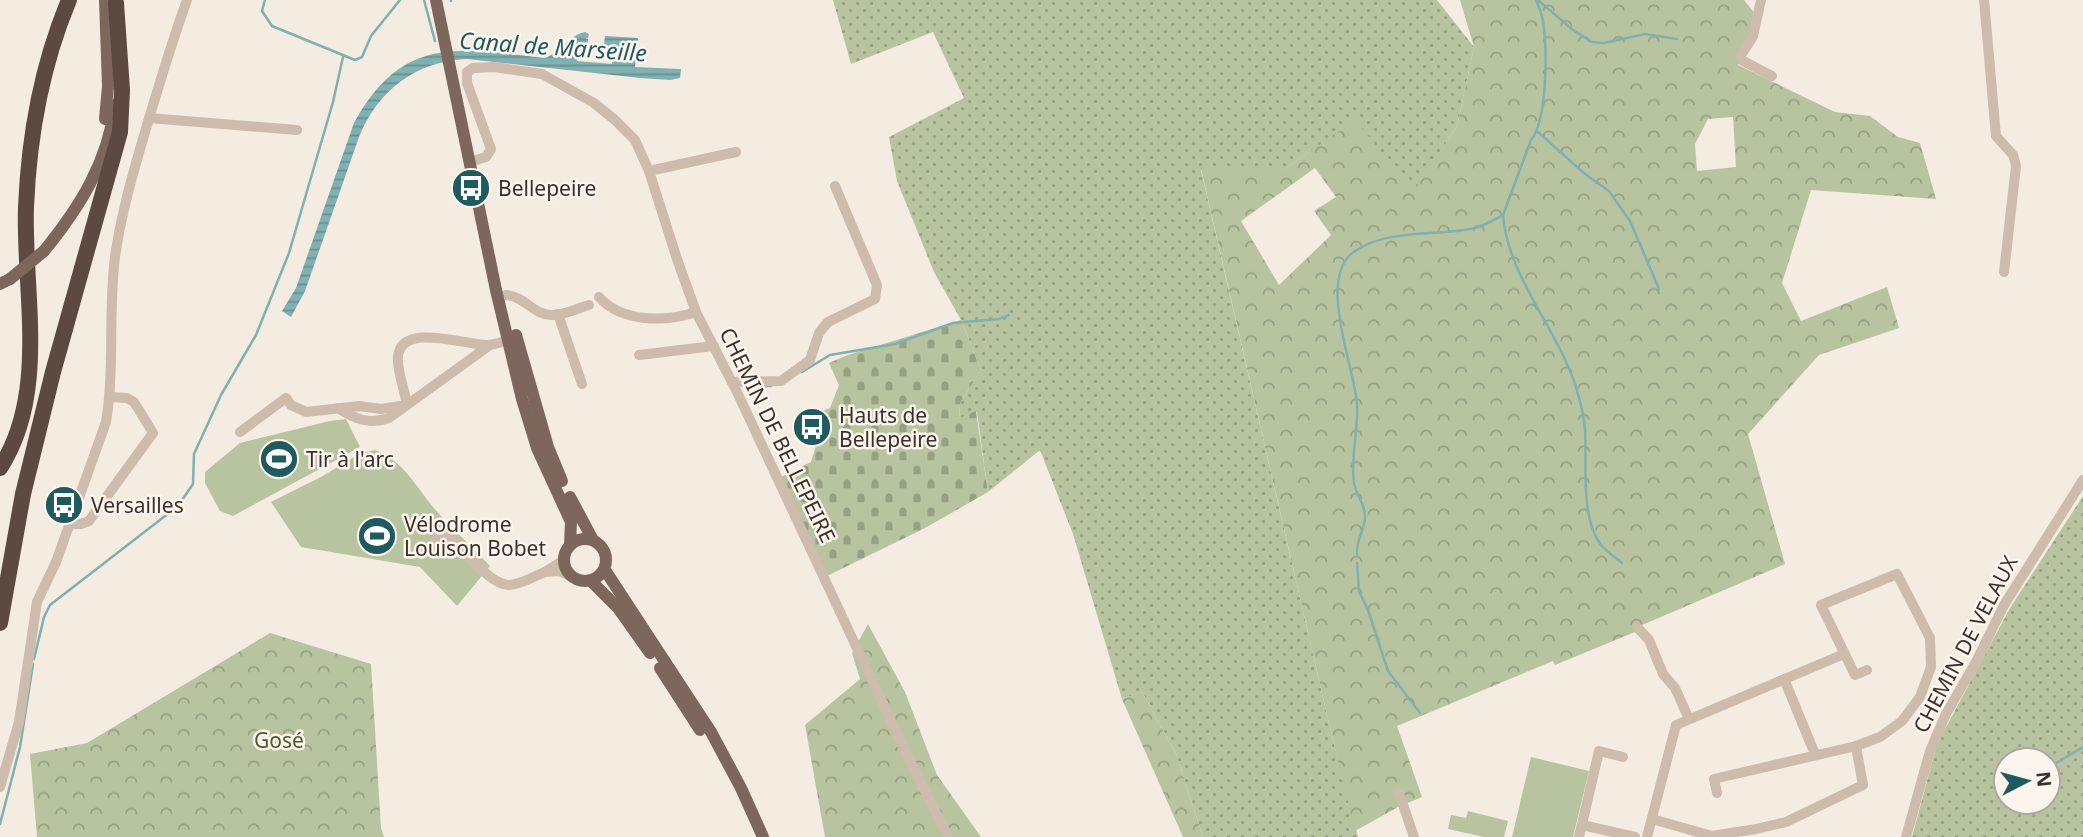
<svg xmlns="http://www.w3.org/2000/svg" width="2083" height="837" viewBox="0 0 2083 837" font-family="'Noto Sans',sans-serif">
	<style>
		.green { fill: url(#green-dots); fill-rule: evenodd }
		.forest { fill: url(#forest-crowns); fill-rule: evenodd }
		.cemetery { fill: url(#cemetery-stones) }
		.pitch { fill: #b8c4a0 }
		.water { fill: url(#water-rules) }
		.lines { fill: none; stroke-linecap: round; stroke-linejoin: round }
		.stream { stroke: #7fb0b2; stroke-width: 2.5 }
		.minor { stroke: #cdbbac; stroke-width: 10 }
		.major { stroke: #7d675c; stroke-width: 12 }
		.highway { stroke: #5c4a42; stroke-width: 16 }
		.major-bridge { stroke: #7d675c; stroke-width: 12 }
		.labels { text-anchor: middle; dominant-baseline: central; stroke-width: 5; stroke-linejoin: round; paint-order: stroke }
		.poi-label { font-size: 21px; fill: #3b302b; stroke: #fbf5ee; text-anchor: start }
		.street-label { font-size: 21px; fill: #3b302b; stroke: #fbf5ee }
		.park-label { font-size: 21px; fill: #4a5a2e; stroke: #fbf5ee }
		.water-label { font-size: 23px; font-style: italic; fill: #1f5a5e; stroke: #fbf5ee }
	</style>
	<defs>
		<pattern id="green-dots" width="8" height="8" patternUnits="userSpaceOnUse" patternTransform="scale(1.75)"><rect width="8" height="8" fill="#b8c4a0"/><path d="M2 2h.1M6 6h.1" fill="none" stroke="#97a083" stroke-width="1.8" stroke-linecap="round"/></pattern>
		<pattern id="forest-crowns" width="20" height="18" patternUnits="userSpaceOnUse" patternTransform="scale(1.75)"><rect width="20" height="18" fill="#b8c4a0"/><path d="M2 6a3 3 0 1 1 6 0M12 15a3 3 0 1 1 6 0" fill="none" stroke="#97a083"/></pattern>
		<pattern id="cemetery-stones" width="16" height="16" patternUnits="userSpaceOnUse" patternTransform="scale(1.75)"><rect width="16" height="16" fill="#b8c4a0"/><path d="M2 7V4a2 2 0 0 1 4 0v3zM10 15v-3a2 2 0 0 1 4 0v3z" fill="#97a083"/></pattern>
		<pattern id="water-rules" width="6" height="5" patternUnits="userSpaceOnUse" patternTransform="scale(1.75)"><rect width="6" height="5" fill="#7fb0b2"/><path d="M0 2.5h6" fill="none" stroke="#699091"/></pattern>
	</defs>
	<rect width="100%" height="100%" fill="#f4ebe1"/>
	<!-- green -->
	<g class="green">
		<path d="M833,0H1437L1474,47L1457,126L1414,192L1355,121L1285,169L1201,170L1331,732L1358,837H1203L1176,754L1142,692L1122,699L1073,534L1040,450L988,492L977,412L959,419L960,403L981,370L961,320L934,272L897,181L889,137L964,98L933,32L851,64Z"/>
		<path d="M2083,496V837H1912L1937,744L2010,608ZM2006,760H2048V802H2006Z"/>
	</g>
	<!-- forest -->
	<g class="forest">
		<path d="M1460,0H1744L1760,20L1753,44L1738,65L1835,112L1870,116L1898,137L1920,143L1936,199L1811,190L1782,283L1801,321L1887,287L1899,328L1819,355L1748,434L1785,564L1642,625L1635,632L1555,665L1553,661L1397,726L1422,797L1400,806L1355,831L1331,732L1201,169H1285L1355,120L1414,191L1457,126L1474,47ZM1733,117L1736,167L1697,171L1695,144L1708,119ZM1315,168L1336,197L1314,211L1331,235L1279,285L1241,221Z"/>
		<path d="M868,624L905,692L937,775L981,837H825L805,725L860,679L852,653Z"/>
		<path d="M270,633L371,664L381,828L384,837H37L30,754L87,743Z"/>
		<path d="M1142,692L1176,754L1203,837H1183L1122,699Z"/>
	</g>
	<!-- cemetery -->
	<path class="cemetery" d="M961,320L981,370L960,403L959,418L976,411L988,492L925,528L827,576L781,477L811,462L818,439L814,428L820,412L830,408L839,385L829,363L848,355Z"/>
	<!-- pitch -->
	<g class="pitch">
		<path d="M346,419L360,447L233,516L220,511L205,483V472L240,443L330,421Z"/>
		<path d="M375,450C405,460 419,493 440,515C456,532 474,549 490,566L457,606L420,567L301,547L271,502L321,477L359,454Z"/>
		<path d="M1531,757L1589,771L1573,837H1512Z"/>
		<path d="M1468,811L1508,821L1504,837H1484L1448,829L1451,815L1466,818Z"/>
	</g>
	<!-- water -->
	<path class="water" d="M585,32L589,34L588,38H585L588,39V43L585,44L588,45L587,49L578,51L577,61L612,64V61H617V58L610,55V51H603L605,36L638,38L635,67L681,69L680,78L670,80L640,78L467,59C416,61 378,90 359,137L305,291L291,317L282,311L296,288L354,123C402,35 459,48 545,58C560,53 569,35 585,32Z"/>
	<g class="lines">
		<!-- stream -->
		<g class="stream">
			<path d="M265,0L262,11L272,26L355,60L362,57L371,36L400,0"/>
			<path d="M424,0L435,41"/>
			<path d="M451,0V1"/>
			<path d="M1539,1L1573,30L1592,42L1604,43L1645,34L1677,39"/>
			<path d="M1538,132L1585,174L1609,191L1630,221L1659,289"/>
			<path d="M1503,215C1508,277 1557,328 1576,387C1580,400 1584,416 1585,429C1587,462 1580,518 1601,545C1607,552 1615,557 1622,563"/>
			<path d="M802,372L830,355L895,344L953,323L999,319L1009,315"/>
			<path d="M746,387L771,386"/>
			<path d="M1357,554C1356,540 1364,531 1365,518C1366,505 1356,495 1354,483C1350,457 1359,429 1357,403C1354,366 1316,276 1355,251C1390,228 1436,237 1475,228C1484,226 1495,219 1503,215L1531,140C1548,120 1547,47 1543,21C1542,14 1539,7 1536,0"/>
			<path d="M1357,563L1359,591L1368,610L1388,671L1420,713"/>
			<path d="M34,659L44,617L50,605L178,506L193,484L194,454L221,395L256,335L289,253L333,102L343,57"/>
			<path d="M2048,768L2083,747"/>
			<path d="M0,824L20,747L33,664"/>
		</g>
		<!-- minor -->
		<g class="minor">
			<path d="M1761,0L1753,36L1740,57L1743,61L1772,76"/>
			<path d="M1984,0L1996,136L2013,155L2016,166L2004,272"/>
			<path d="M149,118L297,130"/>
			<path d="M470,162L486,157L491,149L467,83V72L473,68L494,67L542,74L594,103L615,120L635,140L649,171L677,259L696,312L737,392L907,755L948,837"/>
			<path d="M649,171L736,152"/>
			<path d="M506,295C524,296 534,315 551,315C563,316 578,308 589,305"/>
			<path d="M599,297C622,323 666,322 696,312"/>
			<path d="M558,314L582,384"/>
			<path d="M639,355L714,346"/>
			<path d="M732,382L781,381L810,360L819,333L828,322L875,299L877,285L835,186"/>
			<path d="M338,408C355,419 369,425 389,418L490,345"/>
			<path d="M240,432L286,398L291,405L306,412L359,406L381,409L407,405C405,391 396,368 398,356C402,322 465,345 487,345C494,345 502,342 509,340"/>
			<path d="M69,524H81L89,521L153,433L134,402L127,398L110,397"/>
			<path d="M431,546L437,539L448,537C464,548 488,584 508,585C521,585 534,576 545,572"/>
			<path d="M564,560L545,572L559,571L572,577"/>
			<path d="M1637,627L1649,640L1663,674L1675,688L1689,719"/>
			<path d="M1784,679L1815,754"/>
			<path d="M0,787L19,722L37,602L56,562L106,422C115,367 108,311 115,257C121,214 133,173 145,132C158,88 171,44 187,0"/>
			<path d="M1399,793L1414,837"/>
			<path d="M1717,793L1714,779L1856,746L1880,737L1902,721L1920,697L1931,667L1930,638L1897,574L1821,605L1855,675L1867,670"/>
			<path d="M1652,819L1712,836L1756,829L1786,822L1863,785L1856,746"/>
			<path d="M1582,825L1635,837"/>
			<path d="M1579,837L1599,751L1623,757"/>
			<path d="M1647,837L1676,725L1844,654"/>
			<path d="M1906,837L1930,751L1946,714L1977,660L2004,605L2083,480"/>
		</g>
		<!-- major -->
		<g class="major">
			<path d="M436,0L496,290L522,399L537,448L571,522L570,545"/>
			<path d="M105,119L108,86L105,0"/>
			<path d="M44,251C80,207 108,162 115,105"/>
			<path d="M0,284L10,279"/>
			<path d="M516,335L548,447L562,481"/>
			<path d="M570,497L593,540"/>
			<circle cx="585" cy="560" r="21"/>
			<path d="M605,570L711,732L741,788L763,837"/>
			<path d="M591,581L618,608L650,653"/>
			<path d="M660,668L700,730"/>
		</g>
		<!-- highway -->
		<g class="highway">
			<path d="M0,468C49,393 23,291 26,207C29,135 41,67 69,0"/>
			<path d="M0,623L23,494L53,372L120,132L122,90L116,3"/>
		</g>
		<!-- major-bridge -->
		<path class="major-bridge" d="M10,279L44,251"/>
	</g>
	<!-- icons -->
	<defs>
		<g id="bus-disc" transform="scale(2.0125)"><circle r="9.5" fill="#1f5a5e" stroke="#fbf5ee"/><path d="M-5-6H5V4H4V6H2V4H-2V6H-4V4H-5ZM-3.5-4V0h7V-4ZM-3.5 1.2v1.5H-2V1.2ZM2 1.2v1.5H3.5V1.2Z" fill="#fff"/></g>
		<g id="stadium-disc" transform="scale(2.0125)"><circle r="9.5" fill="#1f5a5e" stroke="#fbf5ee"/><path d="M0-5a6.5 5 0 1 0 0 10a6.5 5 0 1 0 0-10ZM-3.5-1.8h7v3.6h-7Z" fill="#fff"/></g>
	</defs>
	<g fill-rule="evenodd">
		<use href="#bus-disc" x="471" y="188"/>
		<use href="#bus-disc" x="812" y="427"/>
		<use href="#stadium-disc" x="279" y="459"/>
		<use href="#bus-disc" x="64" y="505"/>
		<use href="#stadium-disc" x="377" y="536"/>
	</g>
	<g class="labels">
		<!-- poi labels -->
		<g class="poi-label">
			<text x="498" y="188">Bellepeire</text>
			<text x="839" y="415">Hauts de<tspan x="839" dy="24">Bellepeire</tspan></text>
			<text x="306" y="459">Tir à l'arc</text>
			<text x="91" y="505">Versailles</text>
			<text x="404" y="524">Vélodrome<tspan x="404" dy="24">Louison Bobet</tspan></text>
		</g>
		<!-- street labels -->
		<g class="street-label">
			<text transform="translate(778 435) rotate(64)">CHEMIN DE BELLEPEIRE</text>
			<text transform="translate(1965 644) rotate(-62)">CHEMIN DE VELAUX</text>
		</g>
		<!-- park labels -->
		<g class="park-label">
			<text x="279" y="740">Gosé</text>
		</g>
		<!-- water labels -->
		<g class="water-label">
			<text transform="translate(553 46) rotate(4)">Canal de Marseille</text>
		</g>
	</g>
	<!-- north arrow -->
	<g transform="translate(2027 781) rotate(84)"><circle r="33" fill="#fbf5ee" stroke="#aea6a0" stroke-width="2"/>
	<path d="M0-5L12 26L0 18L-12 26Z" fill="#1f5a5e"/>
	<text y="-10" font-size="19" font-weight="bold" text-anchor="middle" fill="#3b302b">N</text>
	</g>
</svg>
